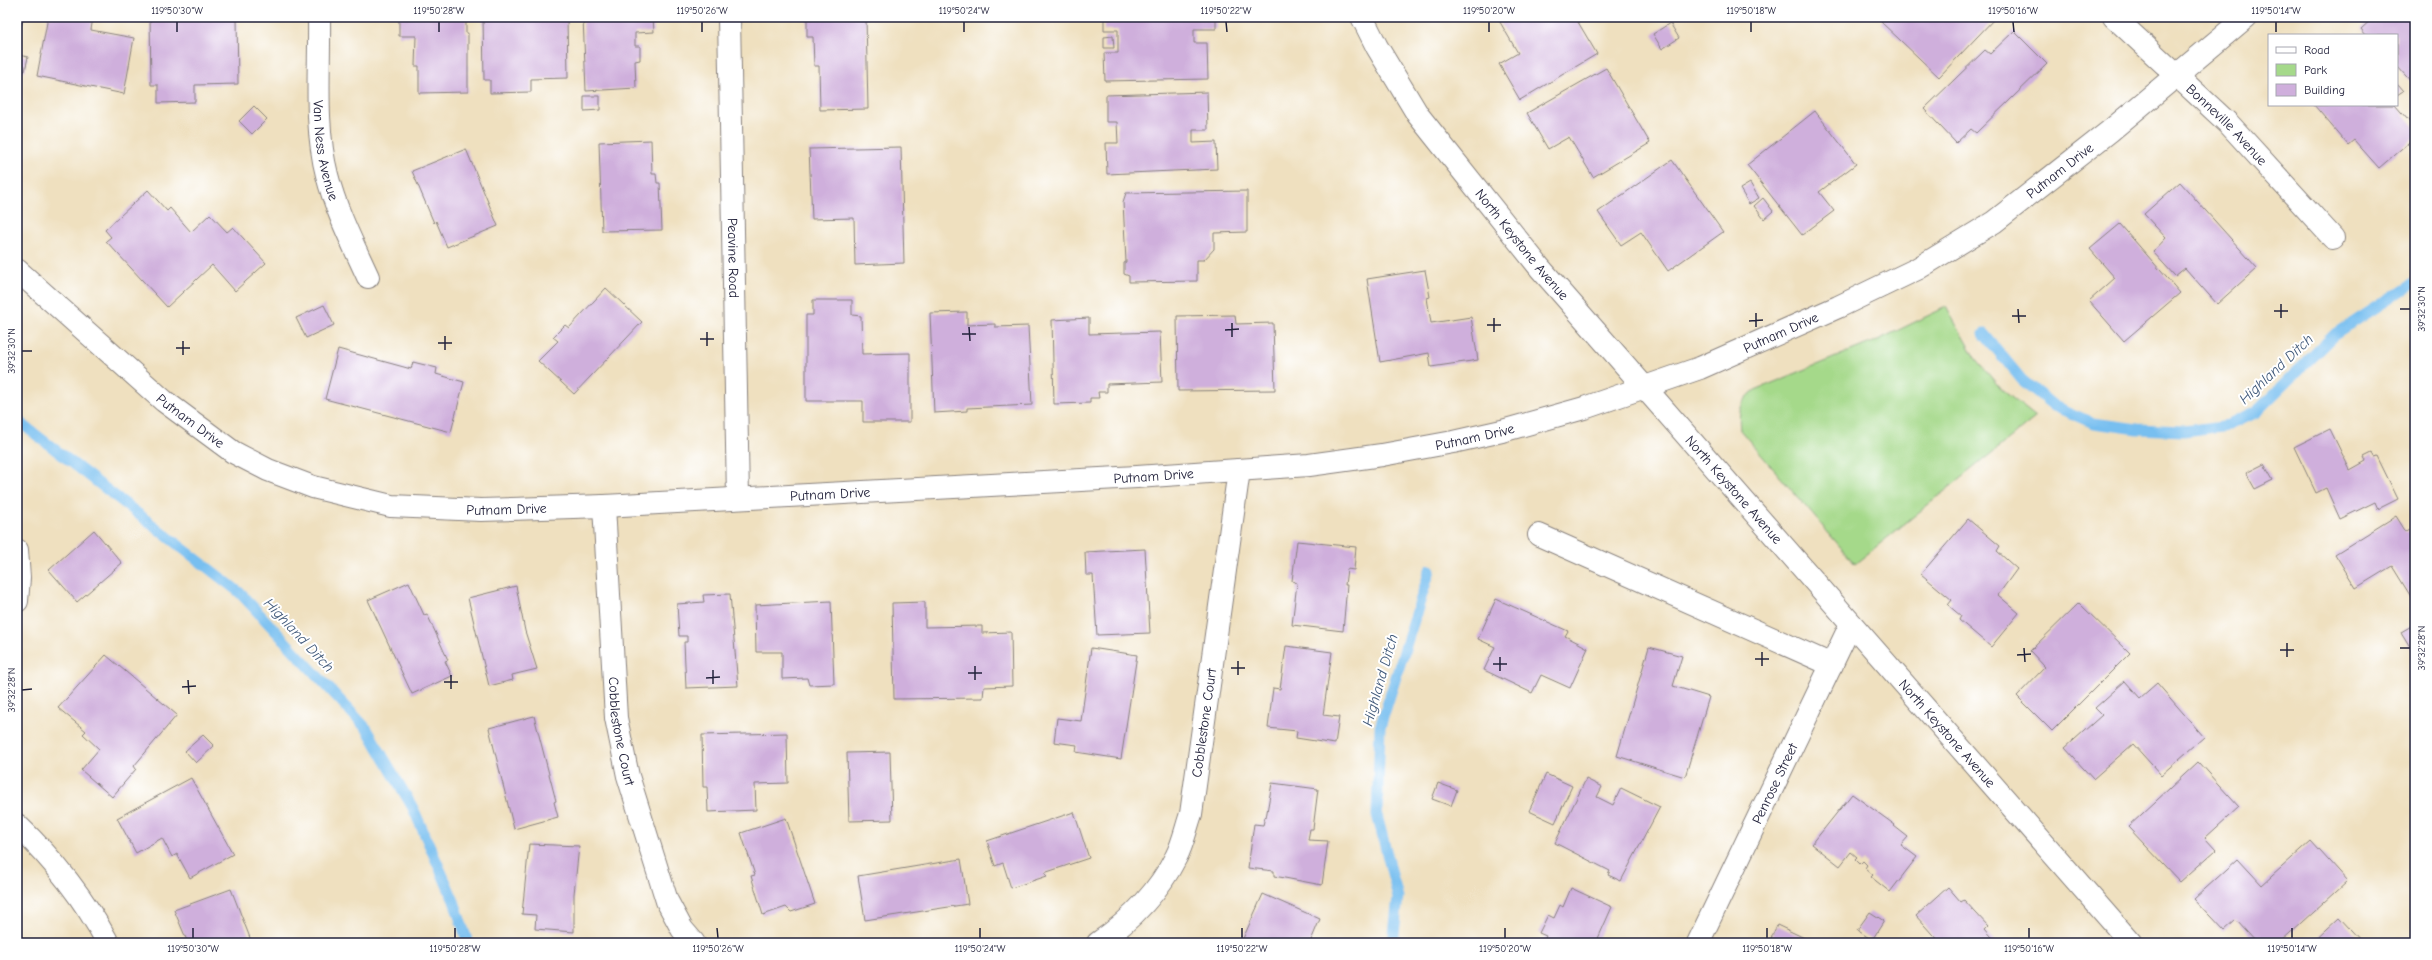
<svg xmlns="http://www.w3.org/2000/svg" width="2432" height="960" viewBox="0 0 2432 960" font-family="'Comic Neue',sans-serif">
	<style>
		.green { fill: #a5d98a; stroke: #647e62 }
		.lines { fill: none; stroke-linecap: round; stroke-linejoin: round }
		.stream { stroke: #78bff0; stroke-width: 11 }
		.building { fill: #cfafdc }
		.minor-casing { stroke: #88817d; stroke-width: 24 }
		.minor { stroke: #fff; stroke-width: 22 }
		.ticks { fill: none; stroke: #22223b; stroke-width: 1.5 }
		.labels { text-anchor: middle; dominant-baseline: central; stroke-width: 4; stroke-linejoin: round; paint-order: stroke }
		.street-label { font-size: 14px; fill: #22223b; stroke: #fff }
		.water-label { font-size: 15px; font-style: italic; fill: #40597a; stroke: #fff }
		.neatline { fill: none; stroke: #22223b; stroke-width: 1.5 }
		.ticks-label { font-size: 10px; text-anchor: middle; fill: #22223b }
	</style>
	<rect width="100%" height="100%" fill="#fff"/>
	<filter id="ink" filterUnits="userSpaceOnUse"><feTurbulence type="fractalNoise" baseFrequency=".025" numOctaves="2"/><feDisplacementMap in="SourceGraphic" scale="8" xChannelSelector="R" yChannelSelector="G"/><feConvolveMatrix kernelMatrix="1 2 1 2 8 2 1 2 1" color-interpolation-filters="sRGB"/></filter>
	<filter id="wash" filterUnits="userSpaceOnUse"><feTurbulence type="fractalNoise" baseFrequency=".012" numOctaves="4" result="noise"/><feDisplacementMap in="SourceGraphic" scale="16" xChannelSelector="R" yChannelSelector="G"/><feGaussianBlur stdDeviation="0.9" result="paint"/><feColorMatrix in="noise" values="0 0 0 0 0 0 0 0 0 0 0 0 0 0 0 0 0 1.4 0 .05"/><feComposite in="paint" operator="in"/></filter>
	<g filter="url(#wash)">
		<rect width="100%" height="100%" fill="#efe0bf"/>
		<!-- green -->
		<path class="green" d="M1946,307L1975,358L2001,389L2036,417L1855,564L1740,430C1738,411 1740,402 1755,390L1880,339Z"/>
		<g class="lines">
			<!-- stream -->
			<g class="stream">
				<path d="M1984,334L2022,380L2054,406L2093,423L2138,429L2184,431L2229,425L2256,412L2334,335L2415,282"/>
				<path d="M17,420L239,592L367,729L413,808L454,901L468,943"/>
				<path d="M1393,943L1398,897L1377,815L1380,727L1430,570"/>
			</g>
		</g>
		<g id="blocks">
			<!-- building -->
			<g class="building">
				<path d="M17,17H24L17,39Z"/>
				<path d="M48,17H93L91,30L134,38L124,94L37,76Z"/>
				<path d="M150,17H237L238,84L195,85V102L158,103V85H151Z"/>
				<path d="M399,17H466V33H468V92L419,93V66H415L416,36H399Z"/>
				<path d="M483,17H567L568,78L531,79V92L490,93V80H484Z"/>
				<path d="M583,17H653L654,32L635,33V46H640V60L635,61L636,88L586,91Z"/>
				<path d="M807,17H866L868,109L820,110L819,66H814L813,37H807Z"/>
				<path d="M1104,17H1216V29H1194V43H1207L1208,79L1105,81L1104,53H1118V30H1104Z"/>
				<path d="M1497,17H1575L1597,54L1520,100L1499,64L1518,53Z"/>
				<path d="M1886,17H1996L1939,77L1881,22Z"/>
				<path d="M2374,17H2410L2415,22V86L2397,66V35H2366L2361,29Z"/>
				<path d="M1670,23L1679,38L1662,49L1653,34Z"/>
				<path d="M2014,31L2047,64L1976,133L1971,129L1956,143L1924,109L1985,50L1990,54Z"/>
				<path d="M1113,36L1114,48H1104V37Z"/>
				<path d="M19,55L28,57L25,71L17,69Z"/>
				<path d="M1606,68L1650,143L1593,177L1569,137L1548,149L1527,113Z"/>
				<path d="M2397,84L2403,91L2397,95Z"/>
				<path d="M1207,92L1208,130H1193V143L1216,142L1217,169L1107,174L1106,143H1118L1117,122H1106V95Z"/>
				<path d="M584,96H600V110L584,111Z"/>
				<path d="M2314,105H2395L2415,128V137L2379,168L2354,140L2348,145Z"/>
				<path d="M254,106L267,119L252,134L239,121Z"/>
				<path d="M1815,111L1856,164L1819,192L1834,211L1802,235L1747,165Z"/>
				<path d="M651,140L652,174H656L657,183H660L662,230L602,231L599,142Z"/>
				<path d="M901,147L904,263L855,265L854,218L812,219L809,149Z"/>
				<path d="M466,149L498,226L447,247L436,221L434,223L412,171Z"/>
				<path d="M1672,160L1723,232L1668,271L1641,232L1621,245L1598,212Z"/>
				<path d="M2180,182L2257,268L2217,304L2185,268L2175,276L2153,252L2166,238L2144,214Z"/>
				<path d="M1750,183L1759,198L1749,204L1740,189Z"/>
				<path d="M148,190L167,211L170,208L191,232L210,214L227,232L233,227L266,263L235,291L212,265L167,307L106,241L111,237L105,230Z"/>
				<path d="M1247,191V232L1214,233V249L1204,260H1197V281L1129,282V276L1124,274V263L1126,262L1123,202L1126,193Z"/>
				<path d="M1763,198L1773,211L1764,219L1754,206Z"/>
				<path d="M2120,224L2180,293L2124,341L2089,301L2115,278L2090,249Z"/>
				<path d="M1425,270L1430,297L1427,298L1431,323L1471,317L1478,360L1431,367L1429,353L1380,362L1367,279Z"/>
				<path d="M606,288L642,322L574,394L538,361L558,341L553,337L565,325L569,328Z"/>
				<path d="M813,300H852V315L861,316L862,354L910,353V422H863V401H806V315H813Z"/>
				<path d="M324,305L334,325L306,338L296,318Z"/>
				<path d="M967,312V325L995,324V327L1028,326L1032,405L967,408V411L934,413L930,313Z"/>
				<path d="M1235,315L1236,324L1273,323L1275,390L1178,391L1177,316Z"/>
				<path d="M1089,318V334L1160,332L1162,382L1107,384V392H1098L1099,398H1090V403L1054,404L1052,320Z"/>
				<path d="M338,349L411,369L413,362L437,368L436,374L464,382L451,432L325,399Z"/>
				<path d="M2330,429L2350,470L2366,461L2364,457L2372,453L2374,457L2377,456L2398,499L2378,509L2375,502L2340,519L2326,488L2316,493L2294,447Z"/>
				<path d="M2264,464L2273,480L2255,489L2246,473Z"/>
				<path d="M2396,516L2406,532L2415,528V598L2413,600L2392,566L2356,588L2335,554Z"/>
				<path d="M1968,519L2000,546L1997,551L2017,569L1998,595L2019,613L1991,647L1959,620L1961,616L1948,605L1952,600L1921,574Z"/>
				<path d="M94,530L122,563L77,602L49,570Z"/>
				<path d="M1297,541L1356,547L1354,570L1347,569L1345,585H1347L1343,631L1292,625L1297,583L1292,581Z"/>
				<path d="M1145,549L1150,633L1097,635L1093,575H1086L1085,552Z"/>
				<path d="M409,582L424,615L427,614L448,660L445,661L452,676L412,694L368,600Z"/>
				<path d="M516,586L525,631L537,669L512,675L513,680L489,686L468,598Z"/>
				<path d="M730,594L738,686L686,688L684,642H687V636H679L677,604L704,602L703,595Z"/>
				<path d="M1496,599L1568,631L1565,636L1588,648L1570,688L1541,675L1532,693L1484,670L1495,647L1478,639Z"/>
				<path d="M831,601L834,684L809,685L807,678L782,679V652H756L755,605Z"/>
				<path d="M925,602V627L982,626V633L1011,632L1012,686L984,687L983,698L894,699L892,603Z"/>
				<path d="M2079,603L2130,653L2052,731L2017,696L2045,667L2030,651Z"/>
				<path d="M2415,624V649L2412,650L2401,632Z"/>
				<path d="M1286,646L1332,652L1323,715L1339,717L1335,744L1296,738L1297,731L1268,728L1273,688L1280,689Z"/>
				<path d="M1649,647L1682,656L1673,686L1709,697L1685,777L1617,756Z"/>
				<path d="M1091,648L1137,655L1121,759L1076,752L1077,745L1054,742L1057,718L1081,721Z"/>
				<path d="M106,655L177,715L134,766L136,769L112,797L81,770L99,749L83,734L86,731L58,708Z"/>
				<path d="M2125,681L2140,698L2157,683L2204,737L2161,775L2133,744L2093,779L2065,748L2102,715L2095,708Z"/>
				<path d="M534,716L556,801L554,802L558,817L514,829L489,728Z"/>
				<path d="M787,733L788,783L755,784L756,810L708,812L707,787H703L702,735Z"/>
				<path d="M203,735L214,746L196,763L185,751Z"/>
				<path d="M890,752L892,820L849,821L847,753Z"/>
				<path d="M2198,762L2239,807L2205,838L2216,850L2180,882L2128,827Z"/>
				<path d="M1546,774L1572,786L1555,823L1529,811Z"/>
				<path d="M191,778L233,854L190,878L177,854L172,857L162,838L136,853L117,818Z"/>
				<path d="M1586,779L1602,787L1597,797L1613,805L1621,788L1660,807L1621,881L1608,875L1610,871L1555,843Z"/>
				<path d="M1272,783L1318,789L1313,829H1310L1308,840L1328,841L1322,885L1274,876V871L1248,868L1254,824L1263,825L1265,817L1266,818Z"/>
				<path d="M1438,783L1457,790L1451,806L1432,799Z"/>
				<path d="M1852,794L1895,825L1894,826L1908,837L1901,845L1917,857L1890,892L1871,877L1873,875L1865,868L1867,865L1863,861L1860,864L1855,859L1857,857L1851,852L1840,866L1812,844Z"/>
				<path d="M1074,812L1089,858L1044,873L1047,876L1011,888L1003,863L995,866L987,841Z"/>
				<path d="M786,818L815,904L791,912L786,907L763,915L751,876L755,875L741,833Z"/>
				<path d="M2311,841L2347,881L2279,943H2257L2236,920L2224,931L2194,899L2238,859L2262,885Z"/>
				<path d="M529,844L579,846L574,894V932L535,929L536,915L522,914Z"/>
				<path d="M961,859L968,904L865,920L858,876Z"/>
				<path d="M1948,887L1961,902L1964,900L1988,926L1985,929L1997,943H1940L1916,916Z"/>
				<path d="M1571,888L1612,907L1596,943H1543L1546,936L1539,933L1548,915L1554,918L1560,905L1563,907Z"/>
				<path d="M231,889L252,943H188L174,910Z"/>
				<path d="M1263,894L1320,919L1310,943H1241Z"/>
				<path d="M1870,912L1884,921L1872,940L1857,930Z"/>
				<path d="M2340,917L2364,943H2312Z"/>
				<path d="M1777,925L1815,943H1769Z"/>
			</g>
		</g>
	</g>
	<g filter="url(#ink)">
		<use href="#blocks" fill-opacity="0" stroke="#88817d" stroke-width="1"/>
		<g class="lines">
			<!-- minor casing -->
			<g class="minor-casing">
				<g id="minor">
					<path id="s1" d="M319,17C320,68 314,125 327,175C336,211 353,244 368,277"/>
					<path id="s2" d="M729,17L738,498"/>
					<path id="s3" d="M1362,17L1377,47L1418,115L1540,268L2131,943"/>
					<path id="s4" d="M2114,17L2229,124L2333,238"/>
					<path id="s5" d="M17,270L164,401L233,452L268,470L313,487L391,506L481,510L604,506L1137,477L1309,465L1382,455L1453,442L1502,431L1584,408L1700,368L1838,307L1917,269L1994,222L2110,131L2246,17"/>
					<path id="s6" d="M604,506L616,718L628,776L667,901L682,929L694,943"/>
					<path d="M1539,535L1832,665"/>
					<path d="M17,550L19,578L17,601"/>
					<path d="M17,825C54,860 84,898 108,943"/>
					<path id="s7" d="M1098,943C1130,921 1158,893 1176,857C1183,844 1186,828 1191,814L1239,470"/>
					<path id="s8" d="M1698,943L1851,624"/>
				</g>
			</g>
			<!-- minor -->
			<use href="#minor" class="minor"/>
		</g>
	</g>
	<!-- ticks -->
	<path class="ticks" d="M177,22V32M439,22V32M702,22V32M964,22V32M1226,22L1227,32M1489,22V32M1751,22V32M2013,22L2014,32M2276,22V32M2281,304V318M2018,309L2019,323M2400,309H2410M2274,311H2288M1756,313V327M2012,316H2026M1494,318V332M1749,321L1763,320M1232,323V337M1487,325H1501M969,327L970,341M1225,330L1239,329M707,332V346M962,334H976M445,336V350M700,339H714M183,341V355M438,343H452M176,348H190M22,351H32M2287,643V657M2024,648L2025,662M2400,648H2410M2280,650H2294M1762,652V666M2017,655L2031,654M1500,657V671M1755,659H1769M1238,661V675M1493,664H1507M975,666V680M1231,668H1245M713,670V684M968,673H982M451,675V689M706,678L720,677M188,680L189,694M444,682H458M182,687L196,686M22,690L32,689M193,928V938M455,928V938M717,928L718,938M980,928V938M1242,928V938M1505,928V938M1767,928V938M2029,928V938M2292,928V938"/>
	<g class="labels">
		<!-- street labels -->
		<g class="street-label">
			<text stroke="none"><textPath href="#s4" startOffset="156">Bonneville Avenue</textPath></text>
			<text stroke="none"><textPath href="#s1" startOffset="134">Van Ness Avenue</textPath></text>
			<text stroke="none"><textPath href="#s5" startOffset="2186">Putnam Drive</textPath></text>
			<text stroke="none"><textPath href="#s3" startOffset="279">North Keystone Avenue</textPath></text>
			<text stroke="none"><textPath href="#s2" startOffset="241">Peavine Road</textPath></text>
			<text stroke="none"><textPath href="#s5" startOffset="1862">Putnam Drive</textPath></text>
			<text stroke="none"><textPath href="#s5" startOffset="230">Putnam Drive</textPath></text>
			<text stroke="none"><textPath href="#s5" startOffset="1538">Putnam Drive</textPath></text>
			<text stroke="none"><textPath href="#s5" startOffset="1214">Putnam Drive</textPath></text>
			<text stroke="none"><textPath href="#s3" startOffset="603">North Keystone Avenue</textPath></text>
			<text stroke="none"><textPath href="#s5" startOffset="890">Putnam Drive</textPath></text>
			<text stroke="none"><textPath href="#s5" startOffset="566">Putnam Drive</textPath></text>
			<text stroke="none"><textPath href="#s7" startOffset="255">Cobblestone Court</textPath></text>
			<text stroke="none"><textPath href="#s6" startOffset="226">Cobblestone Court</textPath></text>
			<text stroke="none"><textPath href="#s3" startOffset="927">North Keystone Avenue</textPath></text>
			<text stroke="none"><textPath href="#s8" startOffset="177">Penrose Street</textPath></text>
		</g>
		<!-- water labels -->
		<g class="water-label">
			<text transform="translate(2276 369) rotate(-43)">Highland Ditch</text>
			<text transform="translate(299 635) rotate(47)">Highland Ditch</text>
			<text transform="translate(1380 680) rotate(-74)">Highland Ditch</text>
		</g>
	</g>
	<!-- margin -->
	<rect width="2432" height="960" fill="none" stroke="#fff" stroke-width="44"/>
	<!-- legend -->
	<rect x="2268" y="34" width="130" height="72" fill="#ffffff" stroke="#a7a7b1"/>
	<rect x="2276" y="47" width="20" height="6" fill="#ffffff" stroke="#a7a7b1"/>
	<text x="2304" y="54" font-size="12" fill="#22223b">Road</text>
	<rect x="2276" y="64" width="20" height="12" fill="#a5d98a" stroke="#a7a7b1"/>
	<text x="2304" y="74" font-size="12" fill="#22223b">Park</text>
	<rect x="2276" y="84" width="20" height="12" fill="#cfafdc" stroke="#a7a7b1"/>
	<text x="2304" y="94" font-size="12" fill="#22223b">Building</text>
	<rect x="22" y="22" width="2388" height="916" class="neatline"/>
	<g class="ticks-label">
		<text x="177" y="14">119°50'30"W</text>
		<text x="439" y="14">119°50'28"W</text>
		<text x="702" y="14">119°50'26"W</text>
		<text x="964" y="14">119°50'24"W</text>
		<text x="1226" y="14">119°50'22"W</text>
		<text x="1489" y="14">119°50'20"W</text>
		<text x="1751" y="14">119°50'18"W</text>
		<text x="2013" y="14">119°50'16"W</text>
		<text x="2276" y="14">119°50'14"W</text>
		<text transform="translate(2421 309) rotate(-90)" y="4">39°32'30"N</text>
		<text transform="translate(11 351) rotate(-90)" y="4">39°32'30"N</text>
		<text transform="translate(2421 648) rotate(-90)" y="4">39°32'28"N</text>
		<text transform="translate(11 690) rotate(-90)" y="4">39°32'28"N</text>
		<text x="193" y="952">119°50'30"W</text>
		<text x="455" y="952">119°50'28"W</text>
		<text x="718" y="952">119°50'26"W</text>
		<text x="980" y="952">119°50'24"W</text>
		<text x="1242" y="952">119°50'22"W</text>
		<text x="1505" y="952">119°50'20"W</text>
		<text x="1767" y="952">119°50'18"W</text>
		<text x="2029" y="952">119°50'16"W</text>
		<text x="2292" y="952">119°50'14"W</text>
	</g>
</svg>
